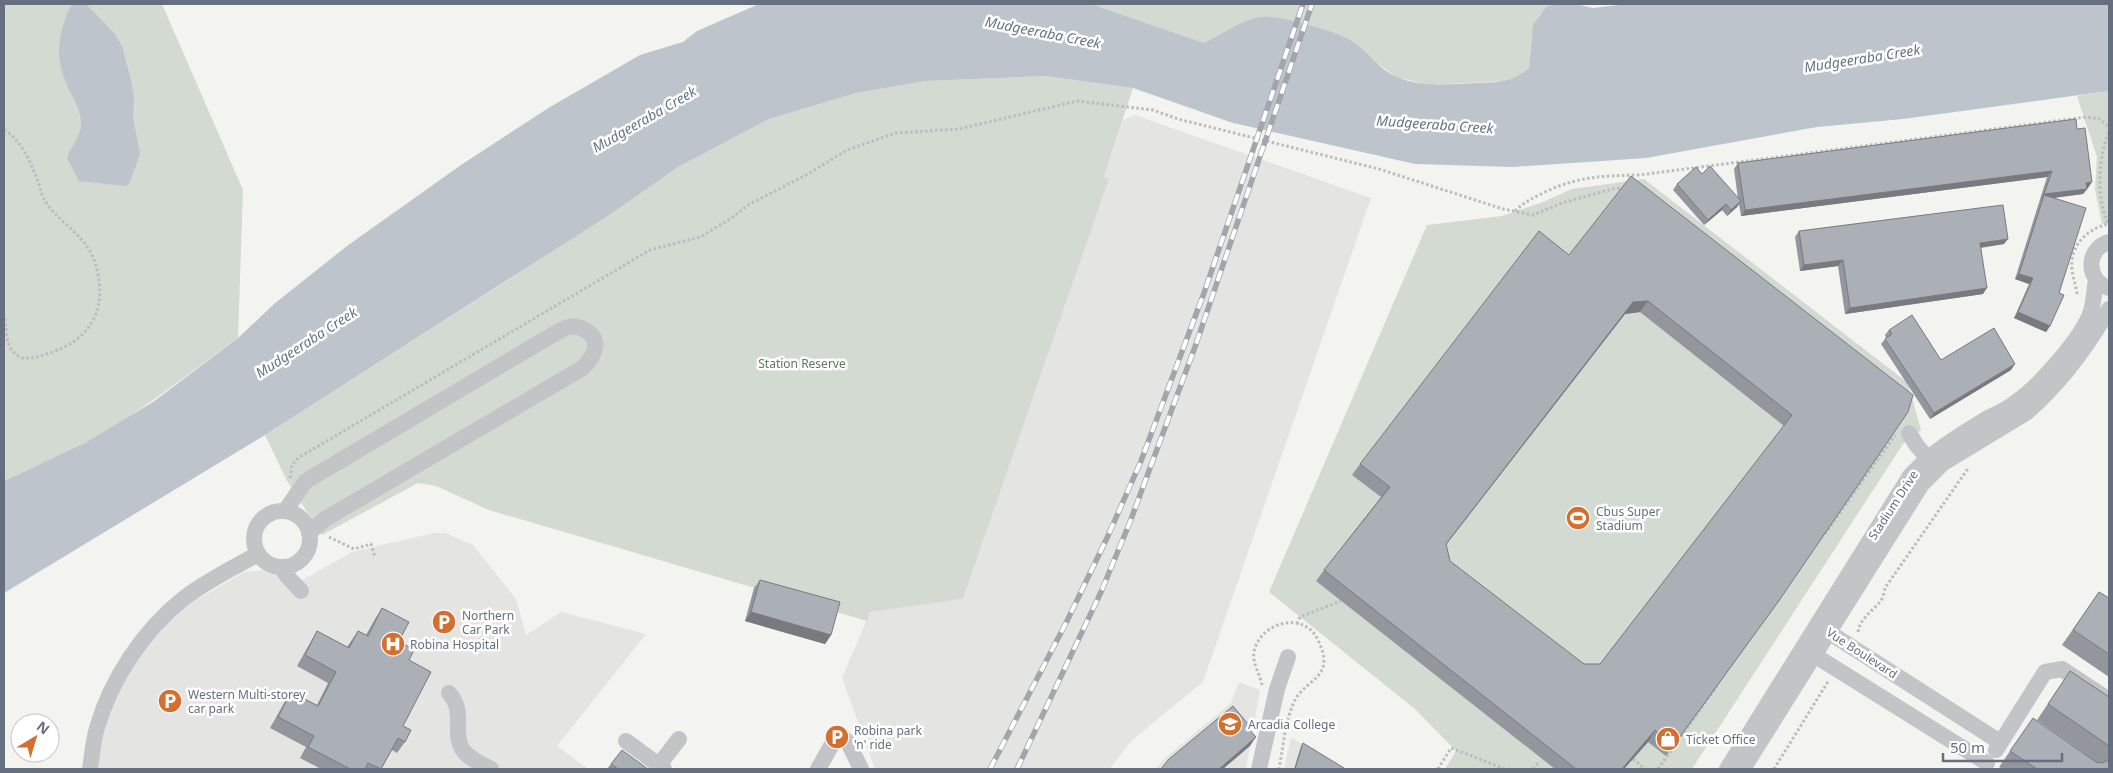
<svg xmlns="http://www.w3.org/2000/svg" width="2113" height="773" viewBox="0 0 2113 773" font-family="'Noto Sans',sans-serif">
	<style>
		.built { fill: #e4e4e3 }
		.green { fill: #d3dad1 }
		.water { fill: #bdc4cb }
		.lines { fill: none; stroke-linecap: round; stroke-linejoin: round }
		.path { stroke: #bbbcbf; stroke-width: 3; stroke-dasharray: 2.5 2.5; stroke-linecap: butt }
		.minor { stroke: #c2c4c8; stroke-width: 16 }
		.rail-casing { stroke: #a2a6ac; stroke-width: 5.5 }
		.rail { stroke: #fff; stroke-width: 4; stroke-dasharray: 11; stroke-linecap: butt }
		.wall { fill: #93969d; fill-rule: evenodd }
		.shaded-wall { fill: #787a7f }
		.building { fill: #abafb6; stroke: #787a7f; fill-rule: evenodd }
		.labels { text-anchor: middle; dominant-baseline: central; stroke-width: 5; stroke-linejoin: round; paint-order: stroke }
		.park-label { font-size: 12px; fill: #647663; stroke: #fff }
		.street-label { font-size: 12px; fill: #656f7f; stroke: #fff }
		.poi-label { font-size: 12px; fill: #656f7f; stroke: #fff; text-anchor: start }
		.water-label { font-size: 14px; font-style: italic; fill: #657683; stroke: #fff }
	</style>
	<rect width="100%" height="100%" fill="#f3f4f0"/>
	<!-- built -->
	<g class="built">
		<path d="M1135,115L1371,198L1203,682L1131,741L1110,769H875L842,678L870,612L963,599L1109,179L1104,176L1123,120Z"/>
		<path d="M434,533H445L473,545L516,599L526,635L561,612L646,634L557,746L588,769H97L102,741L111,708L124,681L142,653L166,625L191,603L244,572L264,570L280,577L288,588L352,552Z"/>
		<path d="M1239,682L1260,690L1246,769H1156L1164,759L1231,703Z"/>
		<path d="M1291,737L1343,769H1284Z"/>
	</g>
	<!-- green -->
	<g class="green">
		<path d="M4,4H162L243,190L238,338C188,374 141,412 87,442C60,457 31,467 4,481Z"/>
		<path d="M1091,4H1557C1528,11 1532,44 1529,68L1518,77L1504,81L1428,85L1396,77L1370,58L1350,40L1225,33L1204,43Z"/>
		<path d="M1045,76L1133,88L1104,176L1109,179L963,599L870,612L867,621L489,510L436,486L418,483L322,535L287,481L265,435L508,280L678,167L769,119L856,93L926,81Z"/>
		<path d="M2109,91V222L2102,224L2095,189L2097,157L2077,96Z"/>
		<path d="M1644,179L1908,383L1921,430L1903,444L1692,769H1445L1456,751L1415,709L1269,592L1427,225L1502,216L1543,202L1572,189Z"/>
	</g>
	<!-- water -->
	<g class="water">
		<path d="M74,4H86L114,33L122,46L131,80L134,97L133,118L140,154L129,184L125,186L79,181L67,158C71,146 82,136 81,123C81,114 77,105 73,97C58,70 55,49 65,20C67,14 68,8 74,4Z"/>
		<path d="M759,4H1091L1204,43C1225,34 1246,15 1270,17C1284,17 1338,32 1350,40C1367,50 1379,70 1397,77C1423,88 1449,84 1476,83C1497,82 1512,83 1529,68L1533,25L1546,7L1557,4H1576L1593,8L1627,4H2109V91L1903,119L1817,127L1646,158L1513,167L1415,164L1233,123L1133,88L1045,76L926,81L856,93L769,119L678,167L609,215L265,435L4,593V481L85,443L153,402L238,338L274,304L347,246L461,165L550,107L640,55L683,42L697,31Z"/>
	</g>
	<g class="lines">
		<!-- path -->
		<g class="path">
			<path d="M4,130C21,140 30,161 37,179C40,186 41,194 45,201C57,220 83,235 92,255C109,296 99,335 55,351C44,355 34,359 22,358C3,349 8,332 4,315"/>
			<path d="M1515,211C1524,202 1533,198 1545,192C1579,176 1602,176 1639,175L2087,117L2100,119L2109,127"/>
			<path d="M2077,294C2076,286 2073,278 2072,270C2069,247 2086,229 2108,224C2096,194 2098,161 2109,131"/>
			<path d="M290,478L292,465L298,458L650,250L700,237L730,219L748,205L808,174L847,150L896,133L959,129L1077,101L1153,110L1178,119L1379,169L1503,209L1533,215L1562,203L1616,188L1625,189"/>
			<path d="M1825,534L1895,435"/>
			<path d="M329,537L354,549L371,544L375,557"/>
			<path d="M1297,624L1300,617L1341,601"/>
			<path d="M1858,632C1860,619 1871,612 1879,603C1883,599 1884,593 1885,588L1969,467"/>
			<path d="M1262,685C1260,674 1252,663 1254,652C1260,622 1304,610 1318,640C1337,679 1305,678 1294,702C1285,722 1283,748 1279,769"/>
			<path d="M1633,759L1645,769"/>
			<path d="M1438,769L1451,748L1505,769"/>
			<path d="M1533,769L1539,762"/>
			<path d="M1658,769L1717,686"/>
			<path d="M1774,769L1829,680"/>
		</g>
		<!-- minor -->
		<g class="minor">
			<path d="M2109,242C2085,249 2086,281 2109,288"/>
			<path d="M1909,433L1917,446L1934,465"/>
			<path d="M285,511L305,482L311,478L554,334C559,331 564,328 569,327C574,326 580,327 585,330C604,340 593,359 581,369L325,519L309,533"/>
			<circle cx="282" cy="539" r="28"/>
			<path d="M281,567L287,576L301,591"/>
			<path d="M1819,626L2000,742"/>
			<path d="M1814,655L1987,763"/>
			<path d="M449,693C466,712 452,732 462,749C468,758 481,764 491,769"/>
			<path d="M626,741L664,769"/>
			<path d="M1996,750L2045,672L2062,669L2109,700"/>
			<path d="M659,765L679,739"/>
			<path d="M90,769C92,756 93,741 97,728C111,679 143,631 183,599C206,581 233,568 258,554"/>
			<path d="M818,769L834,741L841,736L848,742L861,769"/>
			<path d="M1259,769L1277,689L1288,657"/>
			<path d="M1727,769L1910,476C1932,452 1958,436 1986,419C1996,414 2008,409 2016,402C2039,386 2083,337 2091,311C2094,301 2094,290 2096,280"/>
			<path d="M1743,769L1922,484L1942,464L2026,413C2061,383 2086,349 2109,309"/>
		</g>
		<!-- rail casing -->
		<g class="rail-casing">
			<g id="rail">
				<path d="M990,769L1066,623L1107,538L1141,461L1204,293L1303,4"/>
				<path d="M1017,769L1101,592L1130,522L1195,347L1312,4"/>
			</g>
		</g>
		<!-- rail -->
		<use href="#rail" class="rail"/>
	</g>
	<!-- wall -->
	<g class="wall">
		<path d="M2077,129L2088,188L2083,194L2054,198L2059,293L2050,326L2046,332L2014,318L2029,284L2015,279L2047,177L1741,216L1739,204L1737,207L1727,216L1722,210L1704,225L1673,190L1677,184L1702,174L1738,199L1734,169L1738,163Z"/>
		<path d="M1799,231L2004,244L1981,248L1983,294L1845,314L1838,266L1800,271L1795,237Z"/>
		<path d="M1569,255L1913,395L1770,613L1666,756L1648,742L1624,769H1555L1316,581L1324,570L1381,497L1352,475L1360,464ZM1640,312L1784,426L1600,664H1584L1450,561L1446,545L1625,314Z"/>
		<path d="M1889,330L1941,360L2011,370L1930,419L1881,344L1886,338L1885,335Z"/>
		<path d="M760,580L831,635L825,644L745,621L754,588Z"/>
		<path d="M2099,592L2109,598V677L2062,645Z"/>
		<path d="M382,608L409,660L403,726L405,742L397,753L392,750L381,769H321L300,758L306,747L270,728L284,703L291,692L317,705L328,683L297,666L310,643L317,631L347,647L358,631L366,635L375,619Z"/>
		<path d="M2070,671L2109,697V769H2003L1999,767L2033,718L2097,762L2037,720Z"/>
		<path d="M1303,743L1343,769H1294L1301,746Z"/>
		<path d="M611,764L648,769H607Z"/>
	</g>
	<!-- shaded-wall -->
	<g class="shaded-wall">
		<path d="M2052,171L2047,177L1741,216L1745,210Z"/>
		<path d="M2092,182L2088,188H2082L2086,183Z"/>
		<path d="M2087,189L2083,194L2043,199L2044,195L2040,200L2044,194Z"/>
		<path d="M1741,201L1737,207L1727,216L1731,210Z"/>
		<path d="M1726,204L1722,210L1704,225L1708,220Z"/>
		<path d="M2008,239L2004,244L1976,248L1980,243Z"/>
		<path d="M1843,260L1838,266L1800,271L1804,265Z"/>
		<path d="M2019,274L2033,278L2029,284L2015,279Z"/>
		<path d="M1987,288L1983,294L1845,314L1850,308Z"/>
		<path d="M1648,301L1640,312L1625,314L1438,555L1633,302Z"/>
		<path d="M2018,312L2050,326L2046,332L2014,318Z"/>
		<path d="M2015,364L2011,370L1930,419L1934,413Z"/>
		<path d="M751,612L831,635L825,644L745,621Z"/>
		<path d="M1655,730L1648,742L1624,769H1622Z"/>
		<path d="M1256,737L1250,746L1223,769H1219Z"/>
	</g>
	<!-- building -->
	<g class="building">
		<path d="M2076,119L2077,129L2085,128L2092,182L2086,183L2087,189L2044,194L2052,171L1745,210L1738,163Z"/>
		<path d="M1710,166L1741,201L1731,210L1726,204L1708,220L1677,184L1696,167L1702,174Z"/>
		<path d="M1631,176L1913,395L1908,412L1778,602L1674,745L1655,730L1622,769H1576L1324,570L1390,487L1360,464L1539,231L1569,255ZM1648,301L1792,415L1600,664H1584L1450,561L1446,544L1633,302Z"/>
		<path d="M2044,195L2086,208L2059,293L2064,295L2050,326L2018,312L2033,278L2019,274Z"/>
		<path d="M2003,205L2008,239L1980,243L1987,288L1850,308L1843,260L1804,265L1799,231Z"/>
		<path d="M1912,315L1941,360L1994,328L2015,364L1934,413L1885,339L1892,334L1889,330Z"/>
		<path d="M760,580L840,602L831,635L751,612Z"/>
		<path d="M2099,592L2109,598V654L2073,630Z"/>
		<path d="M382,608L409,622L399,641L414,650L409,660L431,672L403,726L411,730L405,742L398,738L381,769L368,763L365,769H350L308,747L314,736L278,717L291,692L318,706L336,672L305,655L317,631L349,648L358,631L368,636Z"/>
		<path d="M2070,671L2109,697V748L2108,745L2048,704Z"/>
		<path d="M1233,706L1248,724L1246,726L1256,737L1219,769H1161L1169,759Z"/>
		<path d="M2033,718L2096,762L2102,763L2109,760V769H2037L2010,751Z"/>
		<path d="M1303,743L1344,768L1343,769H1295Z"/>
		<path d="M622,750L648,769H618L611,764Z"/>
	</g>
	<!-- icons -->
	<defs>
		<g id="stadium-disc" transform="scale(1.25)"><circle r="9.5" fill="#d4702f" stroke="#fff"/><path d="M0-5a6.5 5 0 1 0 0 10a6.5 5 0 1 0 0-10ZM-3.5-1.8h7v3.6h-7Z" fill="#fff"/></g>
		<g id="parking-disc" transform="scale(1.25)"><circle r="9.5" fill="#d4702f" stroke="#fff"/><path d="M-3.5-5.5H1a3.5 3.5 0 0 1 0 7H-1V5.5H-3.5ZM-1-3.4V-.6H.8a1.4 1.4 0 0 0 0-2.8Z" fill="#fff"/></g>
		<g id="hospital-disc" transform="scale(1.25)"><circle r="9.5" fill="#d4702f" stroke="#fff"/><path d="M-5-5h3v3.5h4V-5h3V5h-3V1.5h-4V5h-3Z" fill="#fff"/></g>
		<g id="school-disc" transform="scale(1.25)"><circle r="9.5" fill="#d4702f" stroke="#fff"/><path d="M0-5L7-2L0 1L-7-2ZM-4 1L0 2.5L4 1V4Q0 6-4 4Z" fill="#fff"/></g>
		<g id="shop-disc" transform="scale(1.25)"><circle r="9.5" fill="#d4702f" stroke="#fff"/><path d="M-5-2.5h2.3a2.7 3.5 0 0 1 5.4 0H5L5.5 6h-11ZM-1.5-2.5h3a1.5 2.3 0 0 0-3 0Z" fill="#fff"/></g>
	</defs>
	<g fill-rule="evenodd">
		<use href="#stadium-disc" x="1578" y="518"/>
		<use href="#parking-disc" x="444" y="622"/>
		<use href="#hospital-disc" x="393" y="644"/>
		<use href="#parking-disc" x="170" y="701"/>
		<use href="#school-disc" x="1230" y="724"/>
		<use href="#parking-disc" x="837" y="737"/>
		<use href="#shop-disc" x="1668" y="739"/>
	</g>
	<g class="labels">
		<!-- park labels -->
		<g class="park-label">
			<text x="802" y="363">Station Reserve</text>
		</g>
		<!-- street labels -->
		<g class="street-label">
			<text transform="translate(1893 505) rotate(-57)">Stadium Drive</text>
			<text transform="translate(1862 653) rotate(33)">Vue Boulevard</text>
		</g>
		<!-- poi labels -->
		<g class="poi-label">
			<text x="1596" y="511">Cbus Super<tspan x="1596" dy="14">Stadium</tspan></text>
			<text x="462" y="615">Northern<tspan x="462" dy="14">Car Park</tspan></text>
			<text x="410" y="644">Robina Hospital</text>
			<text x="188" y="694">Western Multi-storey<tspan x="188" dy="14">car park</tspan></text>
			<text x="1248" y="724">Arcadia College</text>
			<text x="854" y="730">Robina park<tspan x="854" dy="14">'n' ride</tspan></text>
			<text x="1686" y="739">Ticket Office</text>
		</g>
		<!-- water labels -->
		<g class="water-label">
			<text transform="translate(1043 32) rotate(11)">Mudgeeraba Creek</text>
			<text transform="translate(1862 58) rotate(-9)">Mudgeeraba Creek</text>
			<text transform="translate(644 119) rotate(-30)">Mudgeeraba Creek</text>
			<text transform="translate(1435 124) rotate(4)">Mudgeeraba Creek</text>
			<text transform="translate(306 342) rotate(-33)">Mudgeeraba Creek</text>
		</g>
	</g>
	<!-- border -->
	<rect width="2113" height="773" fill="none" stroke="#656f7f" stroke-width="10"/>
	<!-- north arrow -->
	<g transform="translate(35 738) rotate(38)"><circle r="24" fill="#ffffff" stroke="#c1c5cc"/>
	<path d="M0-4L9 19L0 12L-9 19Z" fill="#d4702f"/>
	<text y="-8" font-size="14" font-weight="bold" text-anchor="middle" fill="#656f7f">N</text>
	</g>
	<!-- scale -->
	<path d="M1943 753v8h119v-8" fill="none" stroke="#656f7f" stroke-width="2.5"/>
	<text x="1950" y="753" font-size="15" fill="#656f7f" stroke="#ffffff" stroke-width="4" paint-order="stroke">50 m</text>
</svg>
